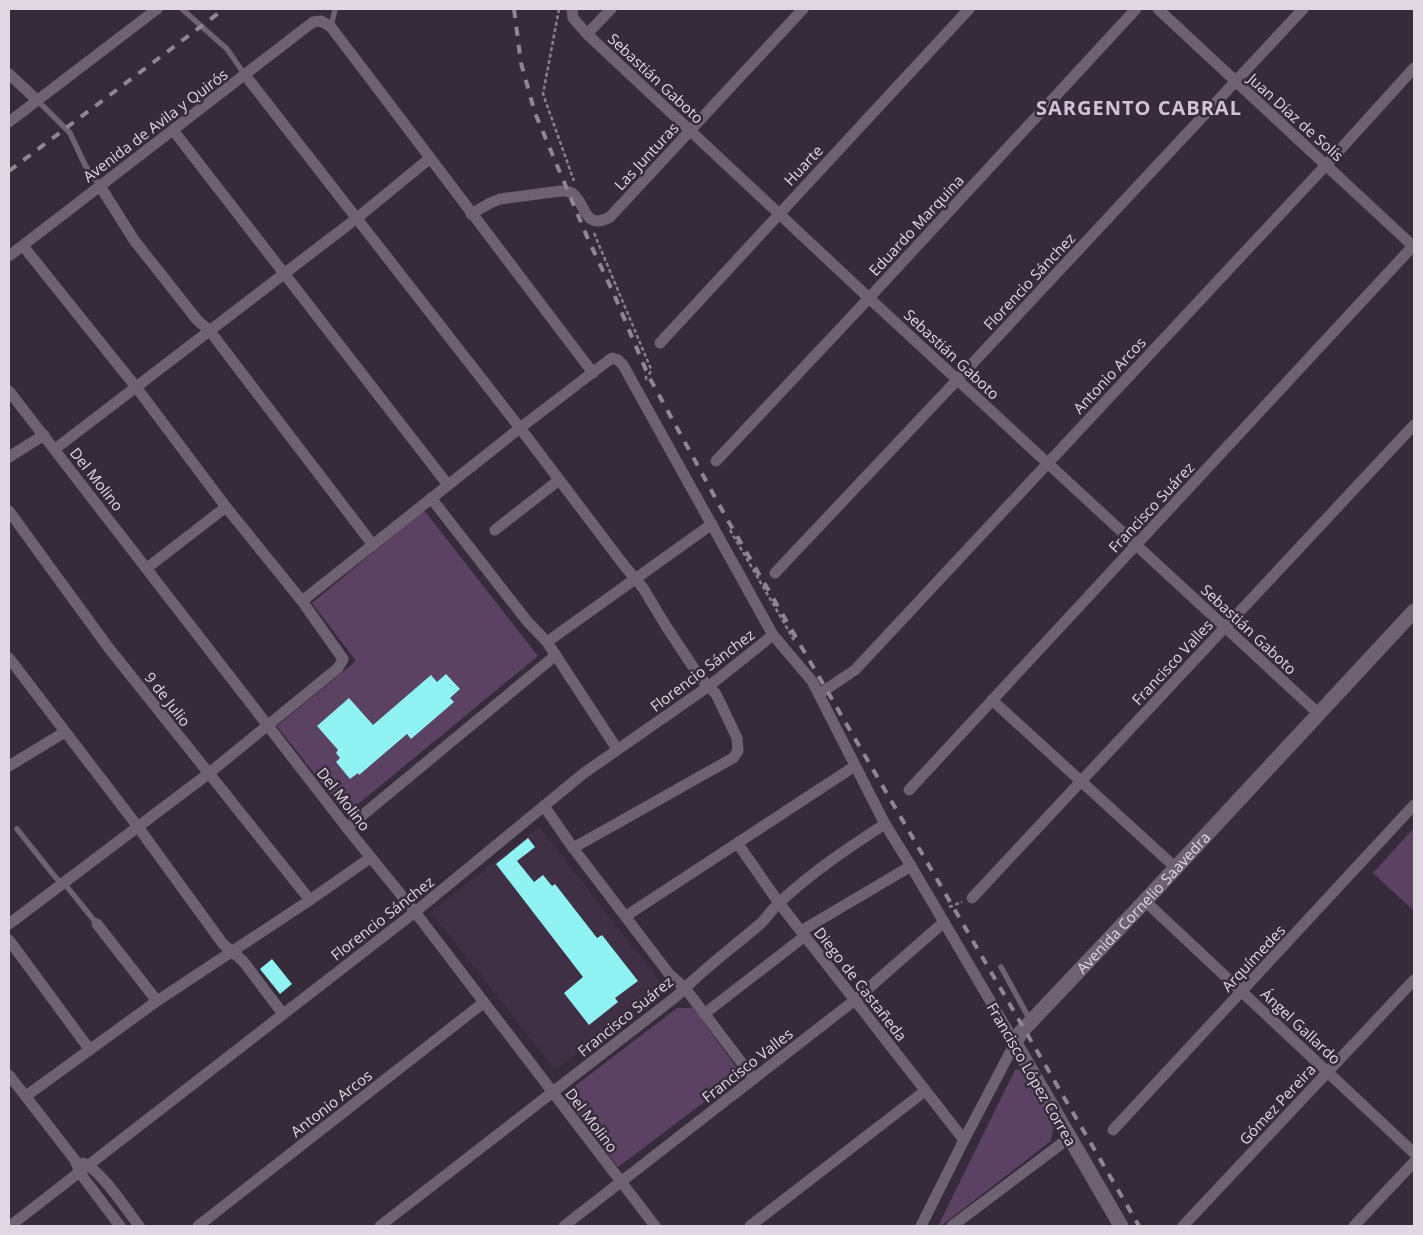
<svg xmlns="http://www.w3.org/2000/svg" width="1423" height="1235" viewBox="0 0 1423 1235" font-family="'Open Sans',sans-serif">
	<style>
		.built { fill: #403045 }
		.green { fill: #5b4263 }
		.building { fill: #8ef3f2 }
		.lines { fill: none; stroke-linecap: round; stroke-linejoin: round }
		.path { stroke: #897f8c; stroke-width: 2.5; stroke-dasharray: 4 2.5; stroke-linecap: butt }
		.lane { stroke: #6e6172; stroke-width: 5.5 }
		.street { stroke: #6e6172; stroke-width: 11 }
		.secondary { stroke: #6e6172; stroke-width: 15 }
		.rail { stroke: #8f8692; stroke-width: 4; stroke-dasharray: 9 9; stroke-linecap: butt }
		.labels { text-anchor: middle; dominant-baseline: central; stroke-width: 5; stroke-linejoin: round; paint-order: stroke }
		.street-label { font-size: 15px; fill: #dfd8e2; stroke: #362b3a }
		.district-label { font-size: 20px; font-weight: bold; letter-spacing: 1px; fill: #d1c2d6; stroke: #362b3a }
	</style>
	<rect width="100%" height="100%" fill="#362b3a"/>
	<!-- built -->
	<path class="built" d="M539,827L663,985L555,1070L431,912Z"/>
	<!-- green -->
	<g class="green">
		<path d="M424,510L538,656L346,814L277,726L356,661L312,603Z"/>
		<path d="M1414,828V911L1373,873Z"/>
		<path d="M677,1008H693L737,1068L731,1082L618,1167L563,1095Z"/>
		<path d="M1023,1069L1054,1125L1051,1141L941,1226H938L1015,1070Z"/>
	</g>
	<!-- building -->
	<g class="building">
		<path d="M446,674L460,689L450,698L454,702L411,739L407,734L359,775L358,773L350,779L336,762L340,758L336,753L338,750L317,726L349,698L373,725L431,675L437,682Z"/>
		<path d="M528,838L535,847L517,861L534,882L543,875L552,886L555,884L597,938L602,935L638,981L615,998L618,1002L589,1025L564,993L583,977L496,864Z"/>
		<path d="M272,959L292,984L280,994L260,969Z"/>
	</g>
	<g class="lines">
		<!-- path -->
		<g class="path">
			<path d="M559,9L543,94L574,181"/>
			<path d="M594,233L651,369L650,373L646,377V382"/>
			<path d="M730,530L794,640"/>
			<path d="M949,907L962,902"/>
		</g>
		<!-- lane -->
		<g class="lane">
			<path d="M182,9L227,49L245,75"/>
			<path d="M331,27L335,9"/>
			<path d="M37,100L70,133L85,165L100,186"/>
			<path d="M17,829L56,878L68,888L97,924"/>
			<path d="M1001,967L1030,1020"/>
		</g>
		<!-- street -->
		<g class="street">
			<path d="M572,9L573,18L587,34L869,298L1319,714"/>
			<path d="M1158,9L1414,247"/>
			<path d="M587,34L611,9"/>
			<path d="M9,74L37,100"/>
			<path d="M245,75L520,428L623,564L643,588L666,626L699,676L716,694L737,738L738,751L733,758L573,848"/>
			<path d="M9,122L157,9"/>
			<path d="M173,130L448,485"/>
			<path d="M100,186L134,240L198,321L209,330L373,545"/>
			<path d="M471,214L490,203L500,199L560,191C564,191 568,191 572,193C587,204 583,231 610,217L803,9"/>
			<path d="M9,256L313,22L321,21L331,27L593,373"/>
			<path d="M660,343L969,9"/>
			<path d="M9,391L347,828L415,912L655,1226"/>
			<path d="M55,449L357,218L429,159"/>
			<path d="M9,457L44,435"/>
			<path d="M716,461L869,298L1136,9"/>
			<path d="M431,498L527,621L547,642L617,749"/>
			<path d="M9,511L108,647L310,900"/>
			<path d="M495,530L559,480"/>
			<path d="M147,568L226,507"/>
			<path d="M775,573L958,379L1303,9"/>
			<path d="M302,601L520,428L609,360L613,358L618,360L623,365L773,635L812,681L885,824L911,866L1015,1043L964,1140L921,1226"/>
			<path d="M547,642L712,524"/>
			<path d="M9,658L138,827L223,944L243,961L283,1014"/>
			<path d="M819,694L855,670L1327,164L1414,68"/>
			<path d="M992,700L1176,868"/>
			<path d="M9,766L65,732"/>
			<path d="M909,790L1414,245"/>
			<path d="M544,806L573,848L670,975L685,988L754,1079"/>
			<path d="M347,828L556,655"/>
			<path d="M738,844L779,903L964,1140"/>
			<path d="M972,898L1414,425"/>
			<path d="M1145,901L1414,1153"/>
			<path d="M626,916L855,766"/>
			<path d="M9,924L208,774L338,668L343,659L302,601L226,507L136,387L23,246"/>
			<path d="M97,924L157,1001"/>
			<path d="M801,931L911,866"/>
			<path d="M9,940L90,1050"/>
			<path d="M704,1014L805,936"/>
			<path d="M9,1075L75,1160L80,1173L120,1226"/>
			<path d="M26,1096L157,1001L310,900L370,858"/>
			<path d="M1113,1130L1414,805"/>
			<path d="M83,1163C102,1171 126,1209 139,1226"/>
			<path d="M10,1226L415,912L584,773L709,686L773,635"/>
			<path d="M198,1226L483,1003"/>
			<path d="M380,1226L678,995C703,969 732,948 759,925C767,918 772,909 780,902C812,872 848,848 885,824"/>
			<path d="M564,1226L855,1000L944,922"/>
			<path d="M750,1226L925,1091"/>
			<path d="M952,1226L1069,1138"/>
			<path d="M1183,1226L1414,980"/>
			<path d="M1354,1226L1414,1162"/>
		</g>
		<!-- secondary -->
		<path class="secondary" id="s1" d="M1121,1226L1015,1043L1021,1032L1145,901L1414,611"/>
		<!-- rail -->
		<g class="rail">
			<path d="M514,9L521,63L535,113L588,239L613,292L648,375L727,519L1139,1226"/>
			<path d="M9,171L224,9"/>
		</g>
	</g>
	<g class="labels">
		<!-- street labels -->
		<g class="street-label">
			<text transform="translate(656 78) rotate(43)">Sebastián Gaboto</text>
			<text transform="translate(1296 117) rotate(42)">Juan Díaz de Solís</text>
			<text transform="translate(155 125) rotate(-37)">Avenida de Avila y Quirós</text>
			<text transform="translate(646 156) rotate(-47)">Las Junturas</text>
			<text transform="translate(803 165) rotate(-47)">Huarte</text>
			<text transform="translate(916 225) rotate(-47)">Eduardo Marquina</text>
			<text transform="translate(1029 281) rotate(-47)">Florencio Sánchez</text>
			<text transform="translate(952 354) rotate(43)">Sebastián Gaboto</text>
			<text transform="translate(1109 375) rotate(-47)">Antonio Arcos</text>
			<text transform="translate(97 479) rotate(52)">Del Molino</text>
			<text transform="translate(1151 507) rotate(-47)">Francisco Suárez</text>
			<text transform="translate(1249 629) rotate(43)">Sebastián Gaboto</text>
			<text transform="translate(1172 662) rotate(-47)">Francisco Valles</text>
			<text transform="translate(702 670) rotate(-37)">Florencio Sánchez</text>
			<text transform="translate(168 699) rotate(52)">9 de Julio</text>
			<text transform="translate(344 799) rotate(52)">Del Molino</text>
			<text stroke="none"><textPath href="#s1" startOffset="402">Avenida Cornelio Saavedra</textPath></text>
			<text transform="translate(382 918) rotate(-38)">Florencio Sánchez</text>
			<text transform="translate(1253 958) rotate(-47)">Arquímedes</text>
			<text transform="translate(861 984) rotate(52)">Diego de Castañeda</text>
			<text transform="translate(625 1016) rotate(-39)">Francisco Suárez</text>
			<text transform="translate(1301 1026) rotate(43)">Ángel Gallardo</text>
			<text transform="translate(747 1065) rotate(-38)">Francisco Valles</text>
			<text transform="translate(1032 1074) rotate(60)">Francisco López Correa</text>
			<text transform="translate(331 1103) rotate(-38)">Antonio Arcos</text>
			<text transform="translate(1277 1104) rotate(-47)">Gómez Pereira</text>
			<text transform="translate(592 1120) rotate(53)">Del Molino</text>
		</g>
		<!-- district labels -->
		<g class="district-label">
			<text x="1139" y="107">SARGENTO CABRAL</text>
		</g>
	</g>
	<!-- border -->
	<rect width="1423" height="1235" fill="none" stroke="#dfd8e2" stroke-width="20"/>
</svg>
